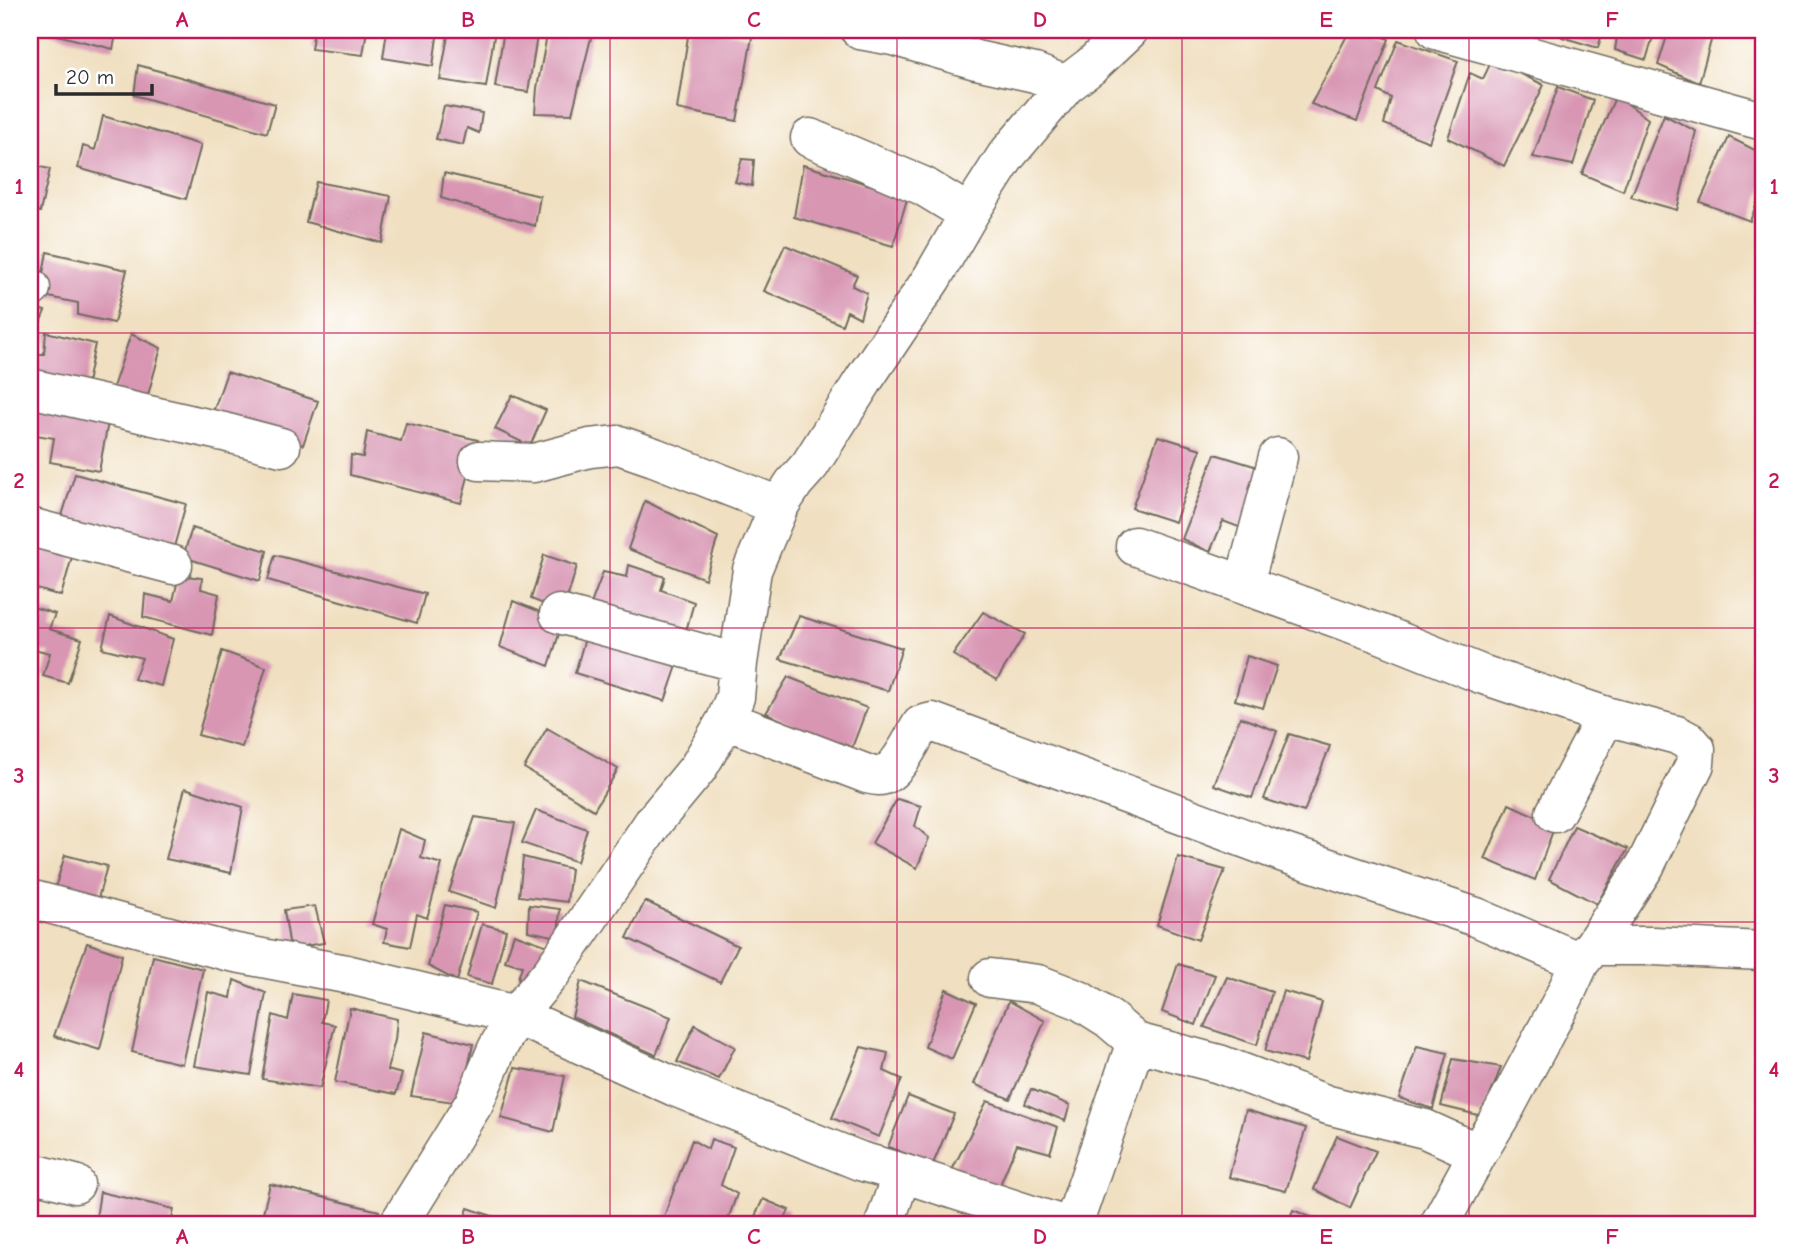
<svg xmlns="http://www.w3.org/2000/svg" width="1793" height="1255" font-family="'Comic Neue',sans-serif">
<rect width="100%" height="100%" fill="#fff"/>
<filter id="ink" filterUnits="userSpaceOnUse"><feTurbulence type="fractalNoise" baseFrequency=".0143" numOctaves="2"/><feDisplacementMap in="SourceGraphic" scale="14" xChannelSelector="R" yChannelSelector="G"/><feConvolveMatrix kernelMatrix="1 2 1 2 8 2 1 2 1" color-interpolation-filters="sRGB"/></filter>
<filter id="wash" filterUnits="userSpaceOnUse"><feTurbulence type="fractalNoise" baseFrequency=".00686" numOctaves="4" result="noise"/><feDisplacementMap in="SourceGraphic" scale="28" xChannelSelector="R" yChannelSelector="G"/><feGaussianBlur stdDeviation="1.57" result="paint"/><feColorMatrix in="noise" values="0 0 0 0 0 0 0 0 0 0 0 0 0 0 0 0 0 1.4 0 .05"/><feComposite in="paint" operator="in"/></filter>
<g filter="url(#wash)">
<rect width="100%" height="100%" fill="#f0dfc0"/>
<g id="blocks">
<path fill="#d896b3" d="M37 30H117L113 49Z
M314 30H367L363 55 311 49Z
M387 30H438L433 66 383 58Z
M449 30H495L486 87 440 80Z
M504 30H538L528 92 495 87Z
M548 30H593L572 114 535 113 537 88Z
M689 30H717L752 37 737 121 677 109Z
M1064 30H1104L1100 45Z
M1350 30H1365L1389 39 1357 121 1311 104Z
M1563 30H1603L1598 48 1562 37Z
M1618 30H1655L1646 60 1615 50Z
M1669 30H1714L1699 83 1658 65Z
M1398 40 1458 61 1429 142 1384 124 1391 98 1378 91Z
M1492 60 1544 85 1504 166 1448 138 1470 73 1483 79Z
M138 65 275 104 267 133 134 95Z
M1558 87 1593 100 1573 165 1533 157Z
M1616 95 1648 119 1623 191 1582 174Z
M444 106 482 113 479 133 467 128 463 145 436 139Z
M1664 115 1696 131 1677 210 1631 197Z
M103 116 201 145 186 199 78 168 83 146 95 150Z
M1729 137 1763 154V187L1750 221 1700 202Z
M742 159 754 160 752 186 735 182Z
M30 165 50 169 40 212 30 209Z
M803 165 908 196 893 246 794 217Z
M444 173 540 196 535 226 441 198Z
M316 182 391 196 382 243 306 222Z
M785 245 857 275 852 286 867 293 860 318 847 311 842 325 764 291Z
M47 252 127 270 114 323 78 315V303L39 295Z
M30 307 45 311 30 346Z
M46 332 95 344 86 388 30 373V354H44Z
M131 334 161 348 146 402 111 393Z
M227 372 318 401 303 445 212 415Z
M512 395 546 410 530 446 495 429Z
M30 400 109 417 99 471 50 462 54 438 30 434Z
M406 423 478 440 461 503 350 475 351 455 363 457 367 432 401 441Z
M1158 436 1201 449 1175 522 1132 508Z
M1215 454 1267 470 1244 529 1223 521 1210 552 1182 539Z
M75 474 186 504 172 554 60 522Z
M645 501 718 537 705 579 628 549Z
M192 528 267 551 260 581 183 557Z
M30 533 75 546 61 596 30 587Z
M275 555 425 594 417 623 268 580Z
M544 555 577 566 563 612 531 599Z
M629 565 665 577 661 590 694 602 683 642 588 612 603 572 627 577Z
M179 575 202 578 201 589 219 594 212 635 143 617 145 594 173 601Z
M513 601 563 621 549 666 500 647Z
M30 606 55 614 49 629 82 639 68 683 43 676 50 653 34 649 30 661Z
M983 612 1025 634 997 680 953 655Z
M110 616 173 639 161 686 134 679 142 658 102 648Z
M799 616 902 648 888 691 780 659Z
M587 631 680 657 665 701 575 673Z
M222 651 266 667 242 747 198 735Z
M1247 656 1277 666 1263 708 1235 700Z
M788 677 867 708 850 753 766 713Z
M1240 717 1277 731 1252 798 1214 785Z
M547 728 618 769 594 810 524 768Z
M1289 734 1330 746 1304 812 1264 799Z
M185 788 243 807 231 873 166 859Z
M897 799 921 806 915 826 929 838 917 868 872 843Z
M1509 804 1555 825 1535 880 1485 859Z
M536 810 587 829 577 862 522 843Z
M475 817 515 823 496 908 449 892Z
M1574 826 1628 849 1597 904 1549 879Z
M399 829 425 840 421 858 442 864 427 918 417 914 410 947 384 942 387 929 372 924Z
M65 855 107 866 97 902 55 888Z
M523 857 571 869 567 902 519 896Z
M1178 857 1225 870 1198 940 1157 925Z
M645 901 738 946 720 982 627 938Z
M445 905 477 912 457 981 428 966Z
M529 905 560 909 558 937 528 931Z
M315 906 324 943 290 948 284 910Z
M482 924 506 930 492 984 467 977Z
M514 934 554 948 540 985 518 978 522 966 505 961Z
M87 943 122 955 100 1050 54 1036Z
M153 956 203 969 182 1064 132 1052Z
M1178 964 1215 975 1196 1025 1162 1012Z
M1227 977 1272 992 1257 1045 1204 1027Z
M234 980 266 993 251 1075 194 1066 208 992 231 998Z
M581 981 671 1017 656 1055 572 1017Z
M946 989 976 1003 952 1059 925 1047Z
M1283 991 1322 1002 1306 1062 1265 1051Z
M293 994 326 1000 322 1022 335 1025 320 1088 262 1079 273 1015 288 1020Z
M1009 1001 1045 1021 1010 1099 974 1084Z
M350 1008 397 1019 395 1040 387 1070 402 1074 396 1094 335 1082Z
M695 1025 735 1047 719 1079 677 1062Z
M426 1032 473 1044 461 1103 411 1096Z
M1417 1046 1448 1053 1433 1109 1399 1098Z
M861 1047 888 1053 884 1071 902 1079 879 1137 832 1118Z
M1453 1059 1501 1067 1482 1116 1441 1106Z
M515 1068 565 1076 553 1132 501 1118Z
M1031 1089 1070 1105 1065 1121 1025 1104Z
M908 1096 954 1114 933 1164 888 1147Z
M987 1101 1058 1127 1050 1153 1017 1144 995 1197 947 1180Z
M1246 1110 1306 1128 1286 1191 1229 1177Z
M1337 1136 1376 1151 1350 1208 1314 1189Z
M711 1139 734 1147 721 1185 737 1194 726 1225H661L692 1140 708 1149Z
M270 1184 379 1211 374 1225H260Z
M100 1192 174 1209 171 1225H95Z
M763 1199 789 1210 782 1225H751Z
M468 1208 519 1225H450L452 1220 463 1224Z
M1293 1210 1330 1225H1287Z"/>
</g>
</g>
<g filter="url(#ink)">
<use href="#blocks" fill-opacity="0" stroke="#706a5f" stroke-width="2"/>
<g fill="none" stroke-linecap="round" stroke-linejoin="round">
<g stroke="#706a5f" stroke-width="41">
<path id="minor" d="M860 30 893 36 976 60 1035 73 1066 85
M1436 30 1763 121
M810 138 923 186 969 214
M30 287 31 288
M30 388 224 432 281 447
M479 461 534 463 590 448 619 445 654 457 779 506
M30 527 173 565
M1135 546 1381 634 1481 674 1606 716 1677 735 1690 742 1696 749 1695 764 1645 866 1593 946 1580 962 1564 997 1504 1110 1478 1153 1439 1225
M1244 584 1278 457
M559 614 738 663
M726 720 867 774C871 775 874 776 878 776 896 777 912 739 921 725L932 722 1284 853 1476 917 1580 962
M1555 813 1606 716
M30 899 226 951 346 974 516 1015 497 1049 474 1103 398 1225
M1593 946H1653L1763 951
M990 978 1038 984 1079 1000 1109 1019 1136 1042 1219 1064 1328 1105 1425 1129 1478 1153
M30 1172 75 1184
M884 1225 902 1173
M1063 1225 902 1173 860 1161 675 1087 516 1015 552 972 655 820 698 768 726 720 735 697 738 663 752 570 779 506 794 483 810 465 865 378 932 278 969 214 1006 156 1066 85 1091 66 1129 30
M1073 1225 1136 1042"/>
</g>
<use href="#minor" stroke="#fff" stroke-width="38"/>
</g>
</g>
<path fill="none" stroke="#c2185b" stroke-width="2" stroke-opacity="0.55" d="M324 30V1225M610 30V1225M897 30V1225M1182 30V1225M1469 30V1225M30 333H1763M30 628H1763M30 922H1763"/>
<rect width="1793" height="1255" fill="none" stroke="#fff" stroke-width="77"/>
<path d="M56 84v10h96v-10" fill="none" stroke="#2b2b2b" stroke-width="3.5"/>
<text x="66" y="84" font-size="21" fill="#2b2b2b" stroke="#ffffff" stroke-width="5" paint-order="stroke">20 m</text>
<rect x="38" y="38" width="1717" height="1178" fill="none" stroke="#c2185b" stroke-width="2.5"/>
<g font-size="23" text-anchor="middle" font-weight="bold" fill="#c2185b">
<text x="182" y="27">A</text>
<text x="468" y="27">B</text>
<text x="754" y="27">C</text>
<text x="1040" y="27">D</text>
<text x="1326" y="27">E</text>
<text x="1612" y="27">F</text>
<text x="19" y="194">1</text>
<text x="1774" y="194">1</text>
<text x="19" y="488">2</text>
<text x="1774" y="488">2</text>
<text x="19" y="783">3</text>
<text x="1774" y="783">3</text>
<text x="19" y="1077">4</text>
<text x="1774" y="1077">4</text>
<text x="182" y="1244">A</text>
<text x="468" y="1244">B</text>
<text x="754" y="1244">C</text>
<text x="1040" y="1244">D</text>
<text x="1326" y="1244">E</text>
<text x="1612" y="1244">F</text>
</g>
</svg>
